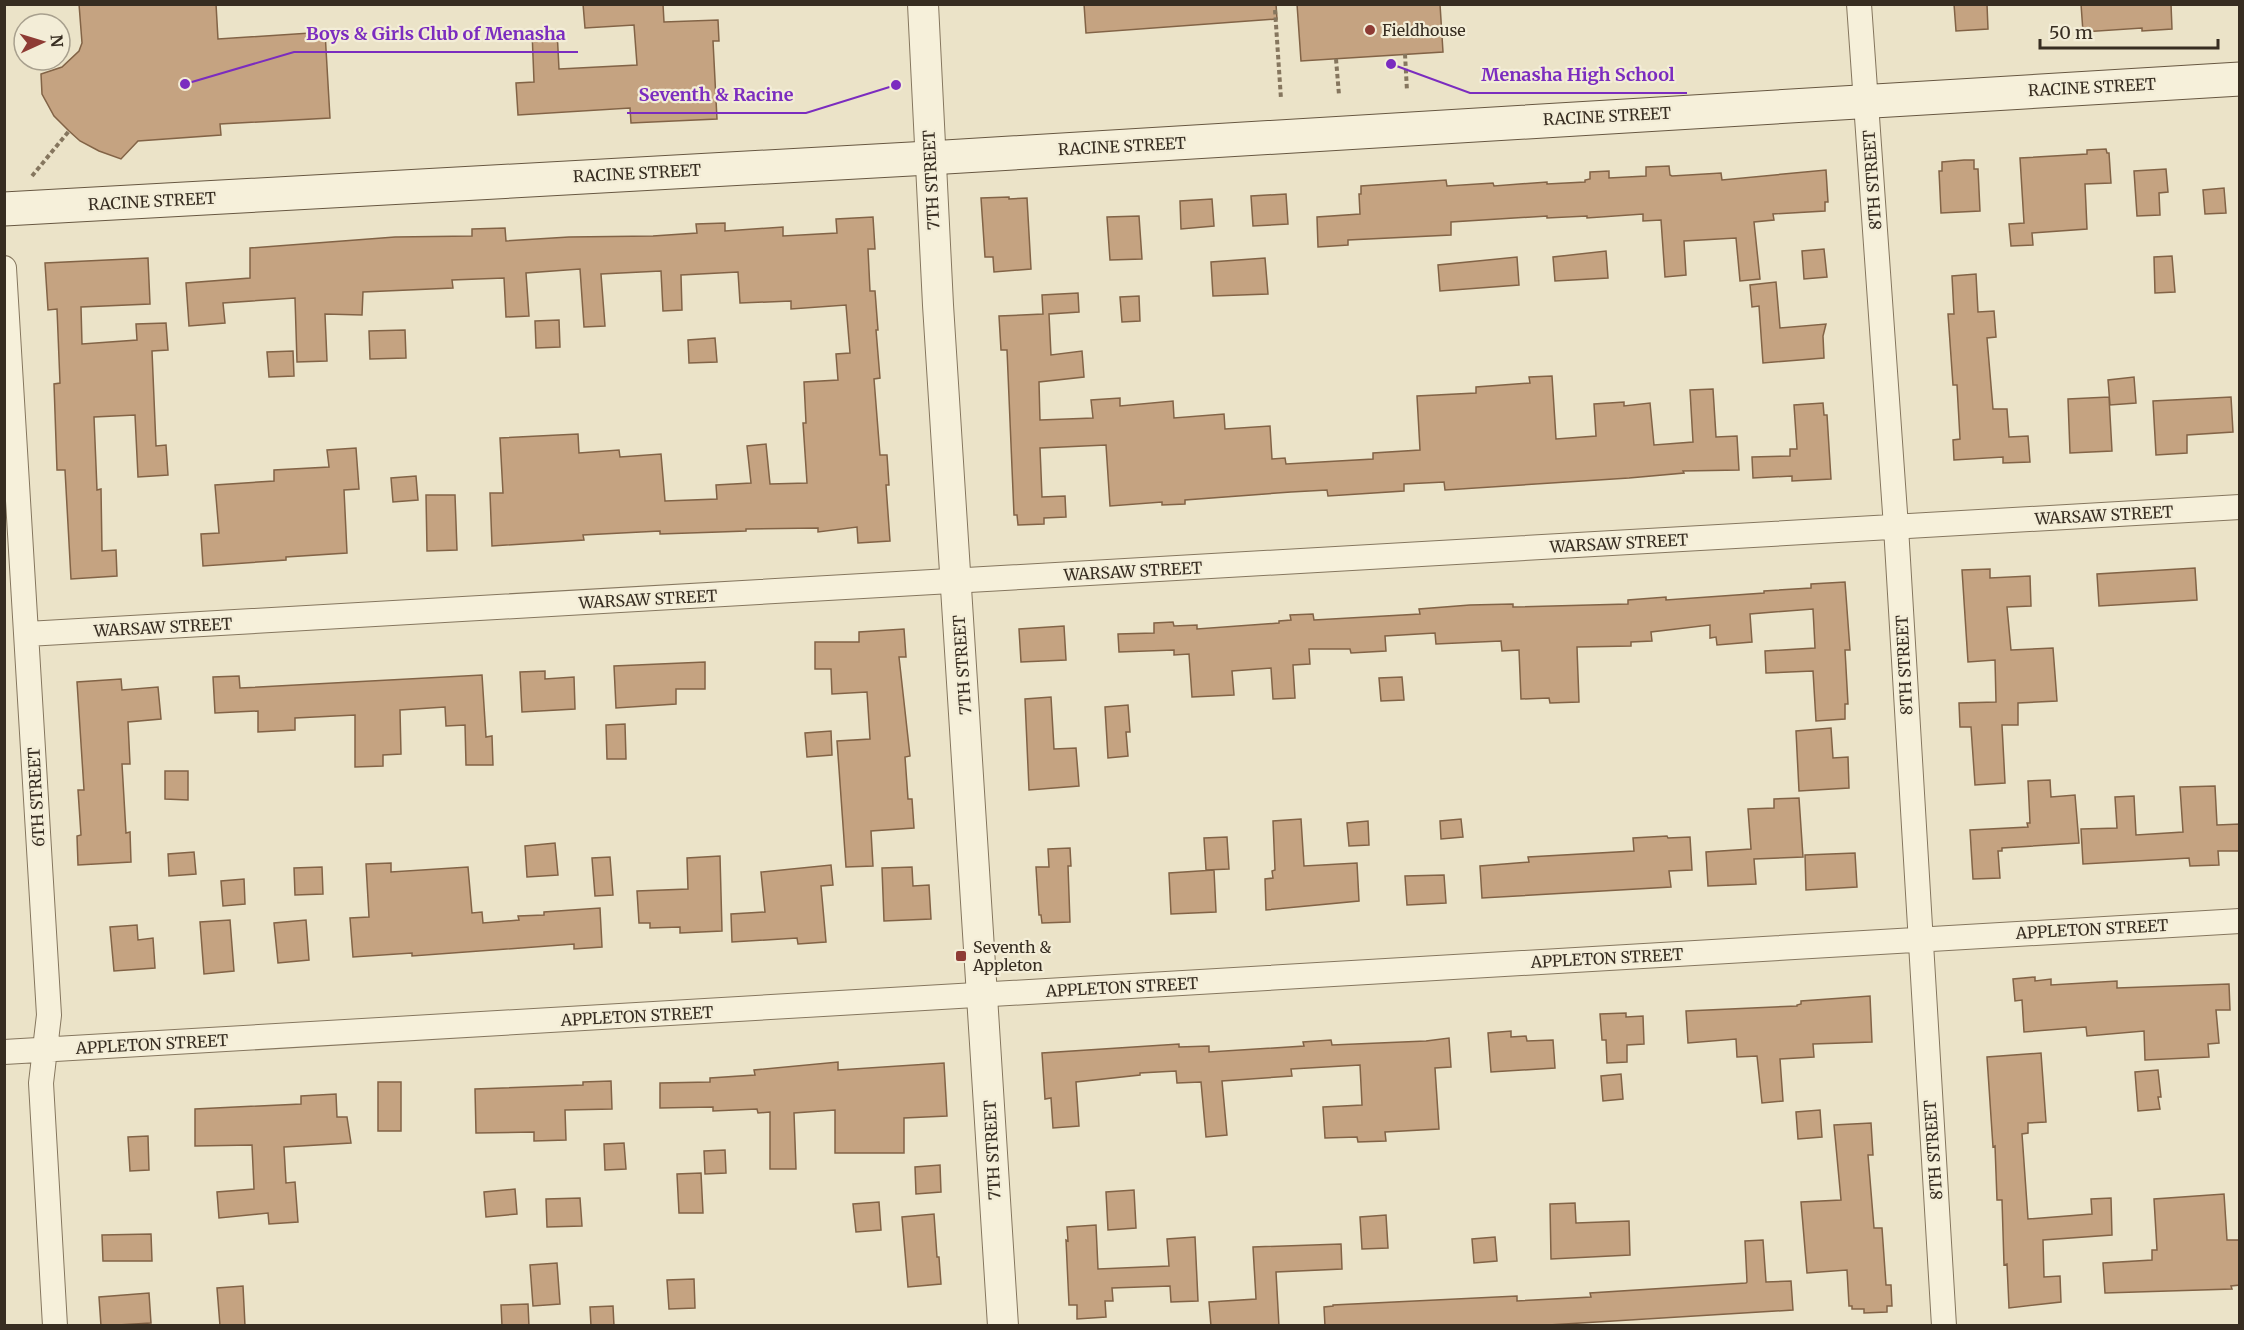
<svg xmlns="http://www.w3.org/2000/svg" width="2244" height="1330" font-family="Merriweather,serif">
<rect width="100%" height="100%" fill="#ebe3c8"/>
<path fill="#c5a381" stroke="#826346" stroke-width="1.5" d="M79 4H216L218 39 325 32 330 118 220 124 221 135 138 141 121 159 99 151 80 141 69 131 54 116 42 94 41 74 62 67 79 51 82 43Z
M583 4H663L664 22 718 20 719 41H713L717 119 631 123 630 108 518 115 516 83 534 82 532 31 557 30 559 69 637 65 634 25 585 28Z
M1084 4H1276L1277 19 1086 33Z
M1297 4H1440L1443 52 1301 61Z
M1954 4H1987L1988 29 1956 31Z
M2081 4H2171L2172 29 2142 31V28L2083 32Z
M2106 149 2107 153H2109L2111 183 2085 184 2087 229 2032 233 2033 245 2011 246 2009 224 2024 223 2020 158 2087 154V150Z
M1964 160H1974V169H1978L1980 211 1941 213 1939 171H1942V162Z
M1669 166 1670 175 1672 176 1721 173 1722 180 1826 170 1828 202H1825V211L1773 214 1774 220 1754 222 1760 279 1740 281 1736 238 1684 241 1686 275 1665 277 1661 220 1643 221V214L1587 218V216L1547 218V216L1451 222V235L1348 240V245L1318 247 1317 217 1360 214 1359 194H1361V186L1446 180 1447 186 1493 183 1494 186 1547 182V184L1585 182V180L1590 179V172L1609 171V178L1646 176V167Z
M2166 169 2168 192 2159 193 2160 215 2137 216 2134 171Z
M2224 188 2226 213 2205 214 2203 190Z
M1286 194 1288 224 1253 226 1251 196Z
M1009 197V199L1027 198 1031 269 994 272 993 257H985L981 198Z
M1212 199 1214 226 1181 229 1180 201Z
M1139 216 1142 259 1110 260 1107 217Z
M873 217 875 249H868L870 291H875L878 330H876L880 378 874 379 880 455H887L889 485H886L890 541 858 543 857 527 818 532V528L746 529V531L719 532 660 534V531L583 535 584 540 492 546 490 493H503L500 438 578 434 579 453 619 450 620 457 661 454 665 501 717 499 716 485 751 483 747 446 766 444 770 484 807 483 803 423H806L804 382 838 380 836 354 850 353 846 305 791 309V301L740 303 738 272 681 275 682 310 663 311 661 271 601 274 605 326 584 327 580 269 526 273 529 316 506 317 504 278 452 280 453 288 363 292 362 315 325 314 327 361 297 362 295 298 223 303 225 323 189 326 186 283 250 278V248L395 237 472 236V229L505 228 506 241 569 237 653 236 697 233 696 224 725 223V231L783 227V236L837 233 836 219Z
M1824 249 1827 277 1804 279 1802 251Z
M1606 251 1608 278 1555 281 1553 257Z
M2172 256 2175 292 2155 293 2154 257Z
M1517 257 1519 285 1440 291 1438 265Z
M148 258 150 304 81 307 82 344 137 340 136 324 166 323 168 350 152 351 156 446 166 445 168 475 138 477 135 415 94 417 97 490 101 489 102 551 116 550 117 576 71 579 65 470H57L54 384 60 383 57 309 48 310 45 263Z
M1265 258 1268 294 1213 296 1211 262Z
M1976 274 1978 312 1994 311 1996 337 1987 338 1993 409H2007L2009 437 2028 436 2030 462 2003 463V457L1954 460 1953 440 1960 439 1957 385H1953L1948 314H1954L1952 276Z
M1776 282 1780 328 1826 324 1823 336 1824 358 1763 363 1759 306 1752 307 1750 285Z
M1078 293 1079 312 1049 314 1051 355 1082 351 1084 377 1039 382 1040 420 1093 418 1091 400 1120 398V406L1173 401 1174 418 1224 414 1225 429 1270 426 1272 459 1285 458 1286 464 1373 459V453L1420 450 1417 396 1476 393V387L1530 383 1529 377 1552 376 1556 439 1596 436 1594 404 1624 402V406L1650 403 1654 445 1693 442 1690 390 1713 389 1716 437 1737 436 1739 470 1683 471 1684 473 1629 478 1445 490 1444 482 1404 484V491L1328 496 1327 490 1291 492 1185 500V504L1162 505V502L1110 506 1106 445 1040 448 1042 497 1065 496 1066 517 1044 518V524L1018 525 1017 515H1014L1007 350H1001L999 316 1043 314 1042 295Z
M1139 296 1140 321 1122 322 1120 297Z
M559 320 560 347 536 348 535 321Z
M405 330 406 358 370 359 369 331Z
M715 338 717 362 689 363 688 340Z
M293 351 294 376 269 377 267 352Z
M2134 377 2136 403 2110 405 2108 380Z
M2109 397 2112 451 2070 453 2068 399Z
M2231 397 2233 432 2187 435V453L2156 455 2153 401Z
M1823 403 1824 415H1827L1831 479 1792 481V476L1753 478 1752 457 1790 456V449H1797L1794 405Z
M356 448 359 489 344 490 347 553 286 557V560L203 566 201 534 219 533 215 485 274 481V470L329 467 327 450Z
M416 476 418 500 393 502 391 478Z
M426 495H455L457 550 427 551Z
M2195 568 2197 600 2099 606 2097 574Z
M1990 569V578L2030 576 2031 606 2007 607 2011 650 2053 648 2057 701 2018 703V725H2002L2005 783 1975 785 1971 727H1960L1959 703 1996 702 1995 660 1968 662 1962 570Z
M1845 582 1850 650H1845L1848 704H1845V719L1816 721 1813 671 1766 673 1765 651 1815 648 1813 609 1750 614 1752 642 1717 645 1716 637 1710 638V625L1651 632 1652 641 1631 642V646L1577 647 1579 702 1550 703 1549 698 1521 699 1519 650 1502 651 1501 641 1436 644 1435 633 1385 636 1386 651 1351 653 1350 649H1309L1310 664 1293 665 1295 698 1273 699 1271 668 1232 671 1234 695 1192 697 1189 654 1174 655V650L1119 652 1118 634 1154 633V623L1173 622 1174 626 1197 625V629L1279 623V621L1291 620 1290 615 1313 614 1314 620 1420 614 1419 609 1470 605 1513 604V607L1628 604V600L1666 597V600L1764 593V591L1811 588V584Z
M1064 626 1066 660 1021 662 1019 629Z
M904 629 906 657H899L910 756 905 757 908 799H912L914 828 871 831 873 866 846 867 837 741 870 739 867 692 832 694 831 669H815V642H859V632Z
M705 662V689H676V704L616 708 614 666Z
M545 671V679L574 677 575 709 522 712 520 672Z
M482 675 486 737 492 736 493 765H466L465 725 446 726 445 707 400 710 401 754 383 755V766L355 767V715L295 718V730L258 732V711L215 713 213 677 239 676 240 688Z
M1402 677 1404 700 1381 701 1379 678Z
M121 679 122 690 158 687 161 719 128 722 130 764H122L126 833 130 832 131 862 78 865 77 836 81 835 78 790H84L77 682Z
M1051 697 1054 749 1076 748 1079 786 1029 790 1025 699Z
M1128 705 1130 732H1126L1128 756 1108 758 1105 707Z
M625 724 626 759H607L606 725Z
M1831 728 1833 758 1848 757 1849 788 1799 791 1796 731Z
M831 731 832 755 807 757 805 733Z
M165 771H188V800L165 799Z
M2050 780 2051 797 2075 795 2079 843 2002 848V851H1998L2000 878 1973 879 1970 830 2028 827 2027 823H2030L2028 781Z
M2215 786 2217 825 2240 824V851H2218L2219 865 2190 866 2189 858 2083 864 2081 829 2117 828 2115 797 2134 796 2136 835 2183 832 2180 787Z
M1799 798 1803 857 1754 859 1756 884 1708 886 1706 852 1751 849 1748 809 1774 808V799Z
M1301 819 1304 866 1357 863 1359 901 1266 910 1265 879 1273 878 1272 871 1275 870 1273 821Z
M1461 819 1463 837 1441 839 1440 821Z
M1368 821 1369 845 1349 846 1347 823Z
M1667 836 1668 838 1690 837 1692 870 1669 871 1671 887 1482 898 1480 866 1529 862 1528 857 1634 851 1633 838Z
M1227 837 1229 869 1206 870 1204 838Z
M555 843 558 875 527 877 525 846Z
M1070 848 1071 866H1068L1070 922 1042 923 1041 915H1039L1036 867H1049L1048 849Z
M194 852 196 874 169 876 168 854Z
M1855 853 1857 887 1806 890 1805 855Z
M720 856 722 931 680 933V927L650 928V923H639L637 891 688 889 687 858Z
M610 857 613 895 595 896 592 858Z
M391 863V872L468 867 472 913 482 912 483 923 519 920 518 916 544 915V912L600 908 602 947 574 949V944L412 956V953L353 957 350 918 369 917 366 864Z
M831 865 833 885 821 886 826 942 798 944 797 938 732 942 731 914 765 912 761 872Z
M322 867 323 894 295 895 294 868Z
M912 867 913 886 929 885 931 919 884 921 882 868Z
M1214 870 1216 912 1171 914 1169 873Z
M1444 875 1446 903 1407 905 1405 876Z
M244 879 245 904 223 906 221 881Z
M230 920 234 971 204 974 200 922Z
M306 920 309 960 278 963 274 923Z
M137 925 138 940 153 938 155 968 114 971 110 927Z
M2035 977V981L2051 979V985L2117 981V988L2229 984 2230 1010H2216L2219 1043 2208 1044 2209 1057 2145 1060 2144 1031 2087 1036 2086 1027 2024 1032 2022 1000 2015 1001 2013 979Z
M1870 996 1872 1042 1813 1044 1814 1057 1780 1059 1783 1101 1762 1103 1757 1056 1737 1057 1736 1039 1688 1043 1686 1011 1797 1006V1005L1801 1004V1001Z
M1626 1013V1017L1643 1016 1644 1044 1627 1045V1062L1607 1063 1606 1040H1602L1600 1014Z
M1511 1031V1037L1526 1036 1527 1041 1553 1040 1555 1068 1491 1072 1488 1033Z
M1449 1038 1451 1067 1435 1068 1439 1129 1385 1132 1386 1141 1358 1142 1357 1137 1325 1138 1323 1107 1362 1105 1360 1065 1291 1069 1292 1076 1222 1081 1227 1135 1206 1137 1201 1082 1177 1083 1176 1071 1140 1073V1075L1076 1082 1079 1126 1053 1128 1051 1098 1045 1099 1042 1053 1179 1044V1047L1209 1046V1052L1304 1046 1303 1042 1331 1040 1332 1045 1426 1041Z
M2041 1053 2046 1122 2028 1123V1133L2022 1134 2028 1219 2092 1214 2091 1199 2111 1198 2112 1235 2043 1240 2044 1277 2060 1276 2061 1302 2009 1308 2007 1264 2004 1265 2002 1200H1997L1995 1146 1993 1147 1987 1057Z
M838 1062V1070L944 1063 947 1116 904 1118V1153H835V1110L794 1113 796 1169H770V1112L758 1113 757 1109 713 1111V1107L660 1108V1083L710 1082V1078L755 1075 754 1070Z
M2158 1070 2161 1097H2158L2160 1109 2138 1111 2135 1072Z
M1621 1074 1623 1099 1603 1101 1601 1076Z
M611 1081 612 1109 565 1110 566 1140 534 1141V1132L476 1133 475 1089 583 1085V1082Z
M378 1082H401V1131H378Z
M336 1094 337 1117H347L351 1143 284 1147 286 1183 295 1182 298 1222 269 1224 268 1213 219 1218 217 1192 254 1189 252 1145 195 1146V1109L301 1104V1096Z
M1820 1110 1822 1137 1798 1139 1796 1112Z
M1871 1123 1873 1155H1868L1874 1228H1882L1886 1285H1891L1892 1306H1887V1312L1864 1313V1309H1852V1306H1849L1847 1270 1807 1273 1801 1202 1841 1200 1834 1125Z
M148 1136 149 1170 130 1171 128 1137Z
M624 1143 626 1169 605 1170 604 1144Z
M725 1150 726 1173 705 1174 704 1151Z
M940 1165 941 1192 916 1194 915 1167Z
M701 1173 703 1213H679L677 1174Z
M515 1189 517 1214 486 1217 484 1192Z
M1134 1190 1136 1228 1108 1230 1106 1192Z
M2224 1194 2227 1240H2240V1285L2231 1286 2232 1289 2105 1293 2103 1263 2152 1260V1250H2157L2154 1199Z
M580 1198 582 1226 547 1227 546 1199Z
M879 1202 881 1230 856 1232 853 1204Z
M1575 1203 1576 1223 1629 1221 1630 1255 1551 1259 1550 1204Z
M934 1214 937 1257H939L941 1284 908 1287 902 1217Z
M1386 1215 1388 1248 1362 1249 1360 1217Z
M1096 1225 1098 1269 1169 1266 1167 1239 1195 1237 1198 1301 1171 1302 1170 1286 1112 1288 1113 1301H1105L1106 1317 1077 1319V1305H1069L1066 1240 1068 1241 1067 1227Z
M151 1234 152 1261H103L102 1235Z
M1495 1237 1497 1261 1474 1263 1472 1239Z
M1763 1240 1766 1282 1791 1281 1793 1310 1532 1326H1325L1324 1307 1333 1306V1305L1517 1296V1301L1591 1297 1590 1293 1746 1283 1747 1282 1745 1241Z
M1341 1244 1342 1269 1276 1272 1279 1326H1211L1209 1302 1256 1299 1253 1247Z
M557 1263 560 1304 533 1306 530 1265Z
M694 1279 695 1308 669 1309 667 1280Z
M243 1286 245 1326H220L217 1288Z
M149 1293 151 1323 101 1326 99 1297Z
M528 1304 529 1326H502L501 1305Z
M613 1306 614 1326H591L590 1307Z"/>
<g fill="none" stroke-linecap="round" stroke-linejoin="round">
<g stroke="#85765e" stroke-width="26">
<path id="minor" d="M1859 4 1896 527 1944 1326
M4 268 49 1015 41 1083 55 1326
M27 634 2240 507
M4 1052 2240 921"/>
</g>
<g stroke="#85765e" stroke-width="32">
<path id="tertiary" d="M923 4 938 305 1003 1326"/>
</g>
<g stroke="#675741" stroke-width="35">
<path id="secondary" d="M4 209 929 158 2240 79"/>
</g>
<path stroke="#85765e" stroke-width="4" stroke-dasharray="4.5 3" stroke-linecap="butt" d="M1275 10 1281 99
M1405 54 1407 91
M1336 59 1339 95
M32 176 69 131"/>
<use href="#minor" stroke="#f6f0da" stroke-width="24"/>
<use href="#tertiary" stroke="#f6f0da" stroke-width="30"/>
<use href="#secondary" stroke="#f6f0da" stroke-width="33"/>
</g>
<g fill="#8e3b34" stroke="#f3edd7" stroke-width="2">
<circle cx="1370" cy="30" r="6"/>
<rect x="955" y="950" width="12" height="12" rx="3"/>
</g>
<g text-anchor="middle" stroke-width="4.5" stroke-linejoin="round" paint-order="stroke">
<g font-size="16" fill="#372d21" stroke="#f3edd7" text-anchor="start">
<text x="1382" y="36">Fieldhouse</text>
<text x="973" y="953">Seventh &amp;<tspan x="973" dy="18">Appleton</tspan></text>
</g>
<g font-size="16" fill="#372d21" stroke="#f3edd7">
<text transform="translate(2092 87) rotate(-3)" y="6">RACINE STREET</text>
<text transform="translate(1607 116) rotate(-3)" y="6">RACINE STREET</text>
<text transform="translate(1122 146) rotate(-3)" y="6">RACINE STREET</text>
<text transform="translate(637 173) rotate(-3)" y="6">RACINE STREET</text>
<text transform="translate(931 180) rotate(-93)" y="6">7TH STREET</text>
<text transform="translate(1872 180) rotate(-94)" y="6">8TH STREET</text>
<text transform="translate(152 201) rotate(-3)" y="6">RACINE STREET</text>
<text transform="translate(2104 515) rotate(-3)" y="6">WARSAW STREET</text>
<text transform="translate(1619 543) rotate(-3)" y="6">WARSAW STREET</text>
<text transform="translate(1133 571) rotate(-3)" y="6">WARSAW STREET</text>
<text transform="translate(648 599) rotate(-3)" y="6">WARSAW STREET</text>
<text transform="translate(163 627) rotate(-3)" y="6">WARSAW STREET</text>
<text transform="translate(962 665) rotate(-94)" y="6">7TH STREET</text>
<text transform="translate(1904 665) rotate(-93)" y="6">8TH STREET</text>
<text transform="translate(36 797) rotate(-93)" y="6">6TH STREET</text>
<text transform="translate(2092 929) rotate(-3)" y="6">APPLETON STREET</text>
<text transform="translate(1607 958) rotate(-3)" y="6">APPLETON STREET</text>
<text transform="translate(1122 987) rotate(-3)" y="6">APPLETON STREET</text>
<text transform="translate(637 1016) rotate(-3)" y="6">APPLETON STREET</text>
<text transform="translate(152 1044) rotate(-3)" y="6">APPLETON STREET</text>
<text transform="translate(992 1150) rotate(-93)" y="6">7TH STREET</text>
<text transform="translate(1933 1150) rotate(-94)" y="6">8TH STREET</text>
</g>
</g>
<path fill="none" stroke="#7b2cbf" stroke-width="2" d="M185 84L294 52H578M1391 64L1470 93H1687M896 85L806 113H627"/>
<g fill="#7b2cbf" stroke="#f3edd7" stroke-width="2">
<circle cx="185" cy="84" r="6"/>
<circle cx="1391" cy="64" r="6"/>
<circle cx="896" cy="85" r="6"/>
</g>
<g font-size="18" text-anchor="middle" font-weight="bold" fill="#7b2cbf" stroke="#f3edd7" stroke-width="4.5" stroke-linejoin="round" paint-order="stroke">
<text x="436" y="40">Boys &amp; Girls Club of Menasha</text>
<text x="1578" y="81">Menasha High School</text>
<text x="716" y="101">Seventh &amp; Racine</text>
</g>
<rect width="2244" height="1330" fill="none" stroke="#372d21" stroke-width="12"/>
<g transform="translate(42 42) rotate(86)"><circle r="28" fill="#f3edd7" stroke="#a8a08e" stroke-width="1.5"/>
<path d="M0-4.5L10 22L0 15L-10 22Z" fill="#8e3b34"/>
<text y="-9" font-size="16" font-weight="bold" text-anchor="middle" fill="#372d21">N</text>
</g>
<path d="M2040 39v9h178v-9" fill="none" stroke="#372d21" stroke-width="3"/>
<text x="2049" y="39" font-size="18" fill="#372d21" stroke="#f3edd7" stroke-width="4.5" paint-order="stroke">50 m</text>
</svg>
